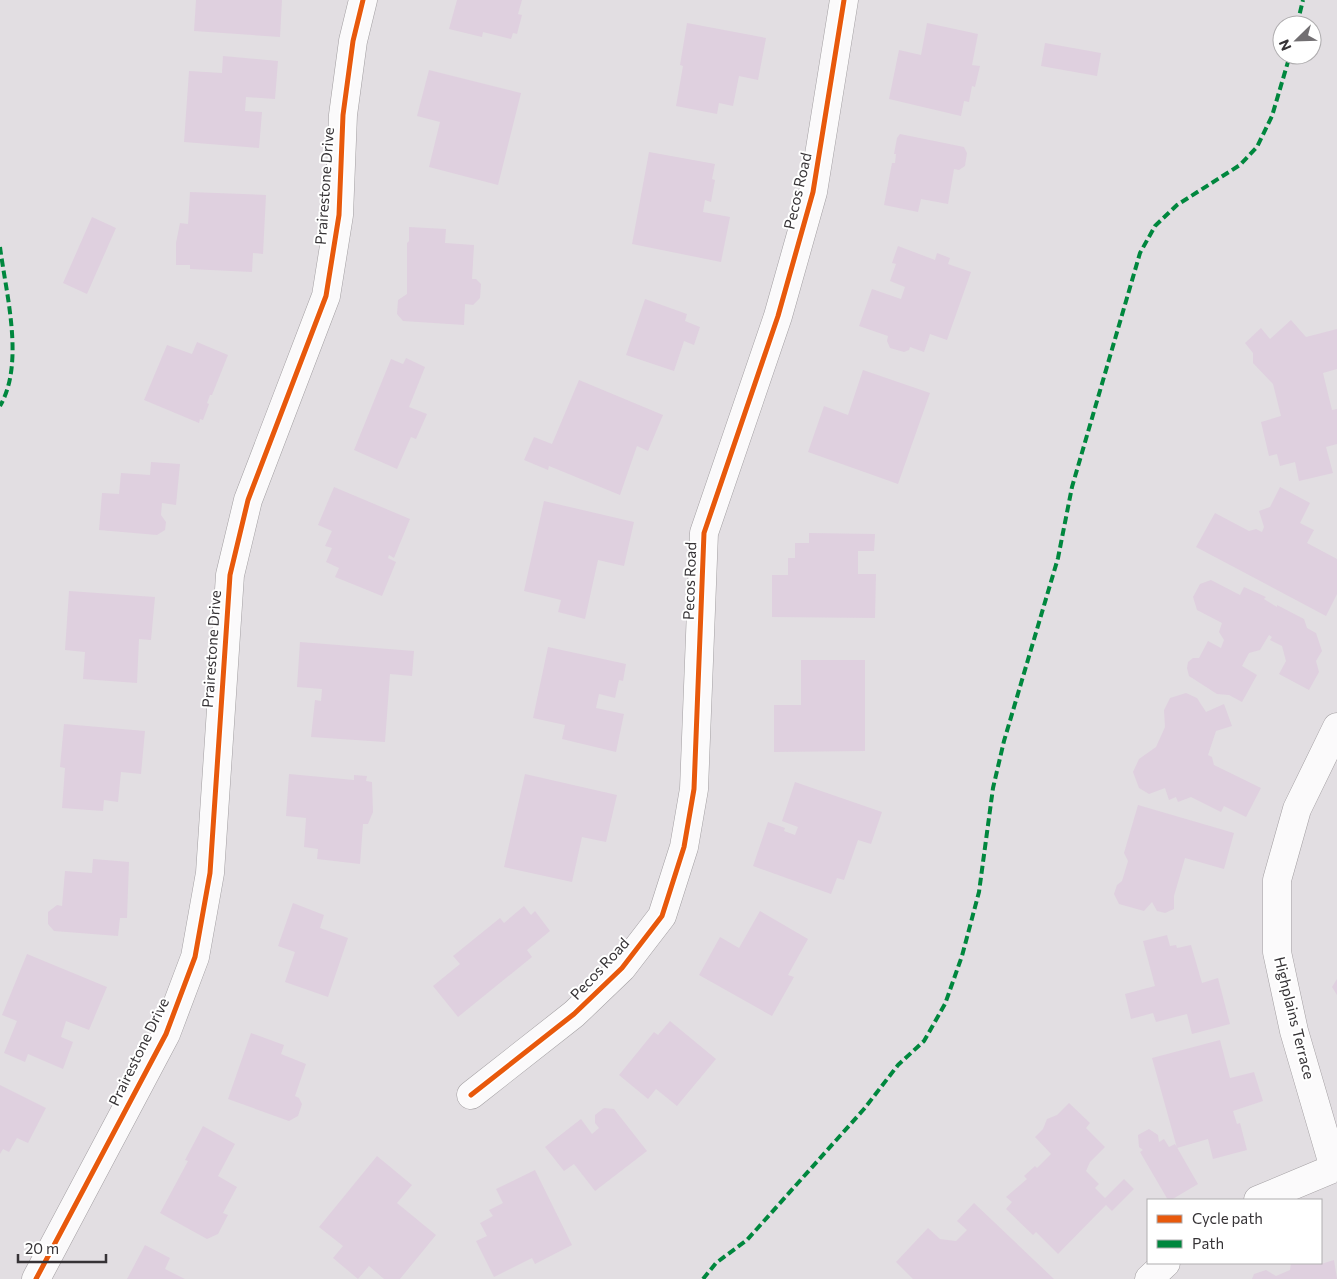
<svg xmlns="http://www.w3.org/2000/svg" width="1337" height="1279" font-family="Commissioner,sans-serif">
<rect width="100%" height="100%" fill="#e2dee2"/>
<path fill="#dfd0df" d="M196 0H282L280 37 194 31Z
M457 0H522L518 14 522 15 517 34 513 33 511 39 483 32 482 37 449 29Z
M687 23 766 38 758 80 739 76 733 106 719 103 717 114 676 106 683 66 680 65Z
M927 23 978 34 972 65 980 66 975 87 972 86 969 102 964 101 961 116 889 99 899 50 921 55Z
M1045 43 1101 53 1097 76 1041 66Z
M223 56 278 61 275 99 246 97 245 111 262 112 259 148 184 142 189 71 222 73Z
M429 70 521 93 498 185 429 167 440 122 417 116Z
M900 134 964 147 967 153 965 166 959 170 954 169 948 204 921 199 918 212 884 205 892 163H895L896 154H894L897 138Z
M649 152 715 164 712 179 715 180 711 202 705 200 703 212 730 217 721 262 632 244Z
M190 192 266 195 263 254 253 253 252 272 190 269V265H176V243L180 223 188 224Z
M92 217 116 228 87 294 63 283Z
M409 227 446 229 445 243 474 245 472 279H476L481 284 480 298 473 305 465 304 464 325 403 321 397 314 398 300 407 294V243L409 241Z
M898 246 935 260 937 253 950 258 948 264 971 272 947 340 930 334 924 352 910 347 909 350 904 352 890 348 887 341 888 336 859 326 872 289 901 299 905 287 890 281 896 264 892 263Z
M645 299 687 314 685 321 700 327 694 345 684 341 674 371 626 355Z
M1291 320 1306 337 1337 329V369L1323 373 1332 410 1337 409V444L1326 447 1333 473 1299 481 1295 462 1280 466 1277 454 1269 456 1261 422 1281 416 1273 384 1253 363V353L1245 343 1261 328 1270 339Z
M197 342 228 355 212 395H210L207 403 209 404 203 420 200 419 199 423 144 400 167 345 192 354Z
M406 358 425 367 409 407 427 414 416 439 411 437 397 469 354 450 391 359 403 364Z
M863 370 930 393 898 484 808 452 824 406 848 415Z
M579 380 663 415 648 451 637 446 620 495 549 466 548 470 524 460 534 437 552 444Z
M151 462 180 464 176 505 162 503 161 515 166 522 165 530 157 535 99 530 102 493 119 494 121 473 150 475Z
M334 487 410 519 394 558 389 555 388 558 396 562 382 596 335 577 339 568 326 562 332 548 325 546 332 531 318 525Z
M1280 487 1310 503 1300 523 1314 530 1307 543 1337 559V594L1326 616 1196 547 1215 513 1249 531 1256 529 1262 532 1264 527 1259 511 1270 507Z
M544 501 634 522 624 566 598 560 585 619 558 612 561 600 524 591Z
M809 533 875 534 874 551H858V574H876L875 618 772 617V575H788V558H795V543H809Z
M1211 580 1240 595 1244 587 1266 597 1264 599 1277 607V605L1304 619 1307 628 1316 633 1322 651 1316 661 1319 672 1309 690 1279 674 1286 661 1282 646 1270 640 1272 637 1269 635 1260 650 1249 653 1242 666 1257 675 1242 702 1229 695 1217 694 1189 676 1187 668 1188 662 1193 658H1199L1208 641 1221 648 1224 640 1219 632 1222 623 1197 610 1193 597 1200 584Z
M69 591 155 597 151 640 139 639 137 683 83 679 85 652 65 650Z
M300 642 414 651 412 676 390 674 385 742 311 737 315 700 321 701 322 689 297 687Z
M548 647 626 664 623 681 619 680 615 698 599 694 596 708 624 714 616 752 562 739 565 725 533 718Z
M801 660H865V751L774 752V705H801Z
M1186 693 1197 698 1206 712 1224 704 1232 726 1216 731 1208 755 1212 757 1214 765 1261 788 1246 817 1224 806 1221 812 1191 797 1178 802 1176 797 1169 800 1165 788 1149 794 1139 788 1133 772 1139 759 1156 747 1165 727 1164 710 1170 698Z
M64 724 145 731 141 774 121 772 118 802 104 800 103 811 62 808 65 768 60 767Z
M289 774 354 780V775L367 776 366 781 372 782 373 812 368 824H363L360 864 317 859 318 849 304 847 306 818 286 816Z
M525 774 617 795 606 842 582 837 572 882 504 867Z
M795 782 882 812 871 844 858 840 844 880 837 878 831 894 753 866 768 822 785 828 784 831 795 835 798 827 782 821Z
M1138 805 1234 833 1224 869 1185 858 1174 896V909L1165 913 1157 911 1152 902 1144 911 1119 904 1114 894 1117 885 1122 881 1128 861 1124 853Z
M93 859 129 862 127 918H120L118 936 54 931 48 924V912L57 905 62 906 65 871 92 873Z
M293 903 324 915 320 928 348 938 328 997 285 982 295 952 278 946Z
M524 906 531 915 535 911 550 931 527 950 532 957 458 1017 433 986 460 964 453 956 500 918 504 923Z
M760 911 808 939 788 975 794 977 772 1016 699 975 720 937 739 948Z
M1167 935 1170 946 1176 945 1177 948 1191 945 1202 983 1218 978 1230 1024 1192 1034 1187 1014 1156 1022 1153 1013 1131 1019 1125 994 1155 986 1143 941Z
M27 954 107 987 89 1030 66 1021 61 1037 73 1042 63 1069 28 1054 25 1062 4 1053 17 1021 2 1015Z
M1337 979V995L1332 987Z
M670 1021 716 1059 677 1106 656 1089 648 1099 619 1075 654 1032 658 1035Z
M251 1033 284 1045 281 1054 306 1064 295 1096 299 1098 302 1104 298 1116 289 1121 228 1099Z
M1220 1040 1230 1078 1254 1072 1263 1101 1233 1111 1237 1124 1240 1123 1247 1150 1213 1159 1208 1139 1177 1148 1152 1058Z
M0 1085 46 1108 28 1143 17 1138 9 1152 3 1149 0 1154Z
M1069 1103 1090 1123 1086 1128 1105 1147 1090 1162 1086 1171 1099 1184 1095 1188 1105 1198 1124 1179 1134 1189 1112 1211 1106 1205 1058 1254 1036 1232 1033 1235 1006 1209 1012 1202 1006 1197 1027 1179 1024 1176 1035 1166 1037 1168 1051 1154 1035 1137 1043 1129 1047 1119 1057 1115Z
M604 1108 614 1109 647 1151 595 1191 574 1164 564 1171 545 1147 581 1119 592 1134 599 1128 595 1123V1115Z
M203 1126 235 1144 218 1176 237 1187 223 1213 228 1215 218 1234 207 1239 160 1213 188 1161 185 1160Z
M1149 1129 1158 1135 1159 1142 1164 1139 1169 1147 1175 1144 1198 1184 1171 1200H1168L1140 1152 1143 1150 1139 1147 1138 1135Z
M377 1156 412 1185 397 1203 436 1235 400 1279H384L369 1266 358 1279 333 1258 343 1246 319 1227Z
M535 1170 572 1245 535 1264 532 1258 494 1277 476 1241 487 1236 480 1223 493 1216 489 1210 503 1203 496 1189Z
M974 1203 1054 1279H913L896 1262 928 1228 940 1239 956 1241 967 1230 957 1221Z
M145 1245 170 1258 165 1269 185 1279H127Z
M1334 1260 1337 1279H1252L1254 1274 1266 1270 1276 1276 1290 1270 1291 1263 1321 1264Z"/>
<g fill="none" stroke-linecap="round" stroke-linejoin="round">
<g stroke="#a29ea1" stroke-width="29">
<path id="minor" d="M471 1095 574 1014 622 968 662 916 684 847 694 789 704 533 778 316 813 192 844 0
M1334 1168 1294 1031 1277 952V880L1297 809 1337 727
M1258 1200 1337 1167
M36 1279 166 1034 195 957 210 873 230 575 248 500 326 296 339 215 343 115 353 41 363 0
M1149 1279 1166 1263"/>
</g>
<use href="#minor" stroke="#fbfafb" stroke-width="28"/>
<path stroke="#00873e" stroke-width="4" stroke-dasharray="8 4" stroke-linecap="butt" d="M1297 25 1303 0
M0 247C6 294 25 363 0 406
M703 1279 716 1263 747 1240 864 1109 898 1065 924 1041 945 1004 962 956 979 892 993 788 1004 741 1058 558 1072 487 1140 253 1155 226 1177 205 1240 165 1257 147 1272 116 1290 55"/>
<g stroke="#fff" stroke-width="8">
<path id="cycleway" d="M471 1095 574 1014 622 968 662 916 684 847 694 789 704 533 778 316 813 192 844 0
M36 1279 166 1034 195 957 210 873 230 575 248 500 326 296 339 215 343 115 353 41 363 0"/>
</g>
<use href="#cycleway" stroke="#e8590c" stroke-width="5"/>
</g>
<g text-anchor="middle" stroke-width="4" stroke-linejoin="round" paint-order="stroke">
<g font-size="15" fill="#363336" stroke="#fff">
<text transform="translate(325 186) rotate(-86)" y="5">Prairestone Drive</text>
<text transform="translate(798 191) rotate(-77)" y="5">Pecos Road</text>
<text transform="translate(690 581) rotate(-88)" y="5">Pecos Road</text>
<text transform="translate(212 649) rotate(-86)" y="5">Prairestone Drive</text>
<text transform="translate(600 969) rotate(-47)" y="5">Pecos Road</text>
<text transform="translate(1294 1018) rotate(76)" y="5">Highplains Terrace</text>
<text transform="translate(139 1052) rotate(-64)" y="5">Prairestone Drive</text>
</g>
</g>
<rect x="1147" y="1199" width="175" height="65" fill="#ffffff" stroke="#afadaf"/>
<rect x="1157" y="1215" width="25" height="8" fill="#e8590c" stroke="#afadaf"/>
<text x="1192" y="1224" font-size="15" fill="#363336">Cycle path</text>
<rect x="1157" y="1240" width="25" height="8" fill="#00873e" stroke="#afadaf"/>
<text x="1192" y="1249" font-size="15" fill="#363336">Path</text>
<g transform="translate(1297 40) rotate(247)"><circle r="24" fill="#ffffff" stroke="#afadaf"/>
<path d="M0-4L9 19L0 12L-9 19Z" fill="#726f72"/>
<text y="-8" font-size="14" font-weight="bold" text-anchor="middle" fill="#363336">N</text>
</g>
<path d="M18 1254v8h88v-8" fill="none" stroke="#363336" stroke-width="2.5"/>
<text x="25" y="1254" font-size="15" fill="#363336" stroke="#ffffff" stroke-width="4" paint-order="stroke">20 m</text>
</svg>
